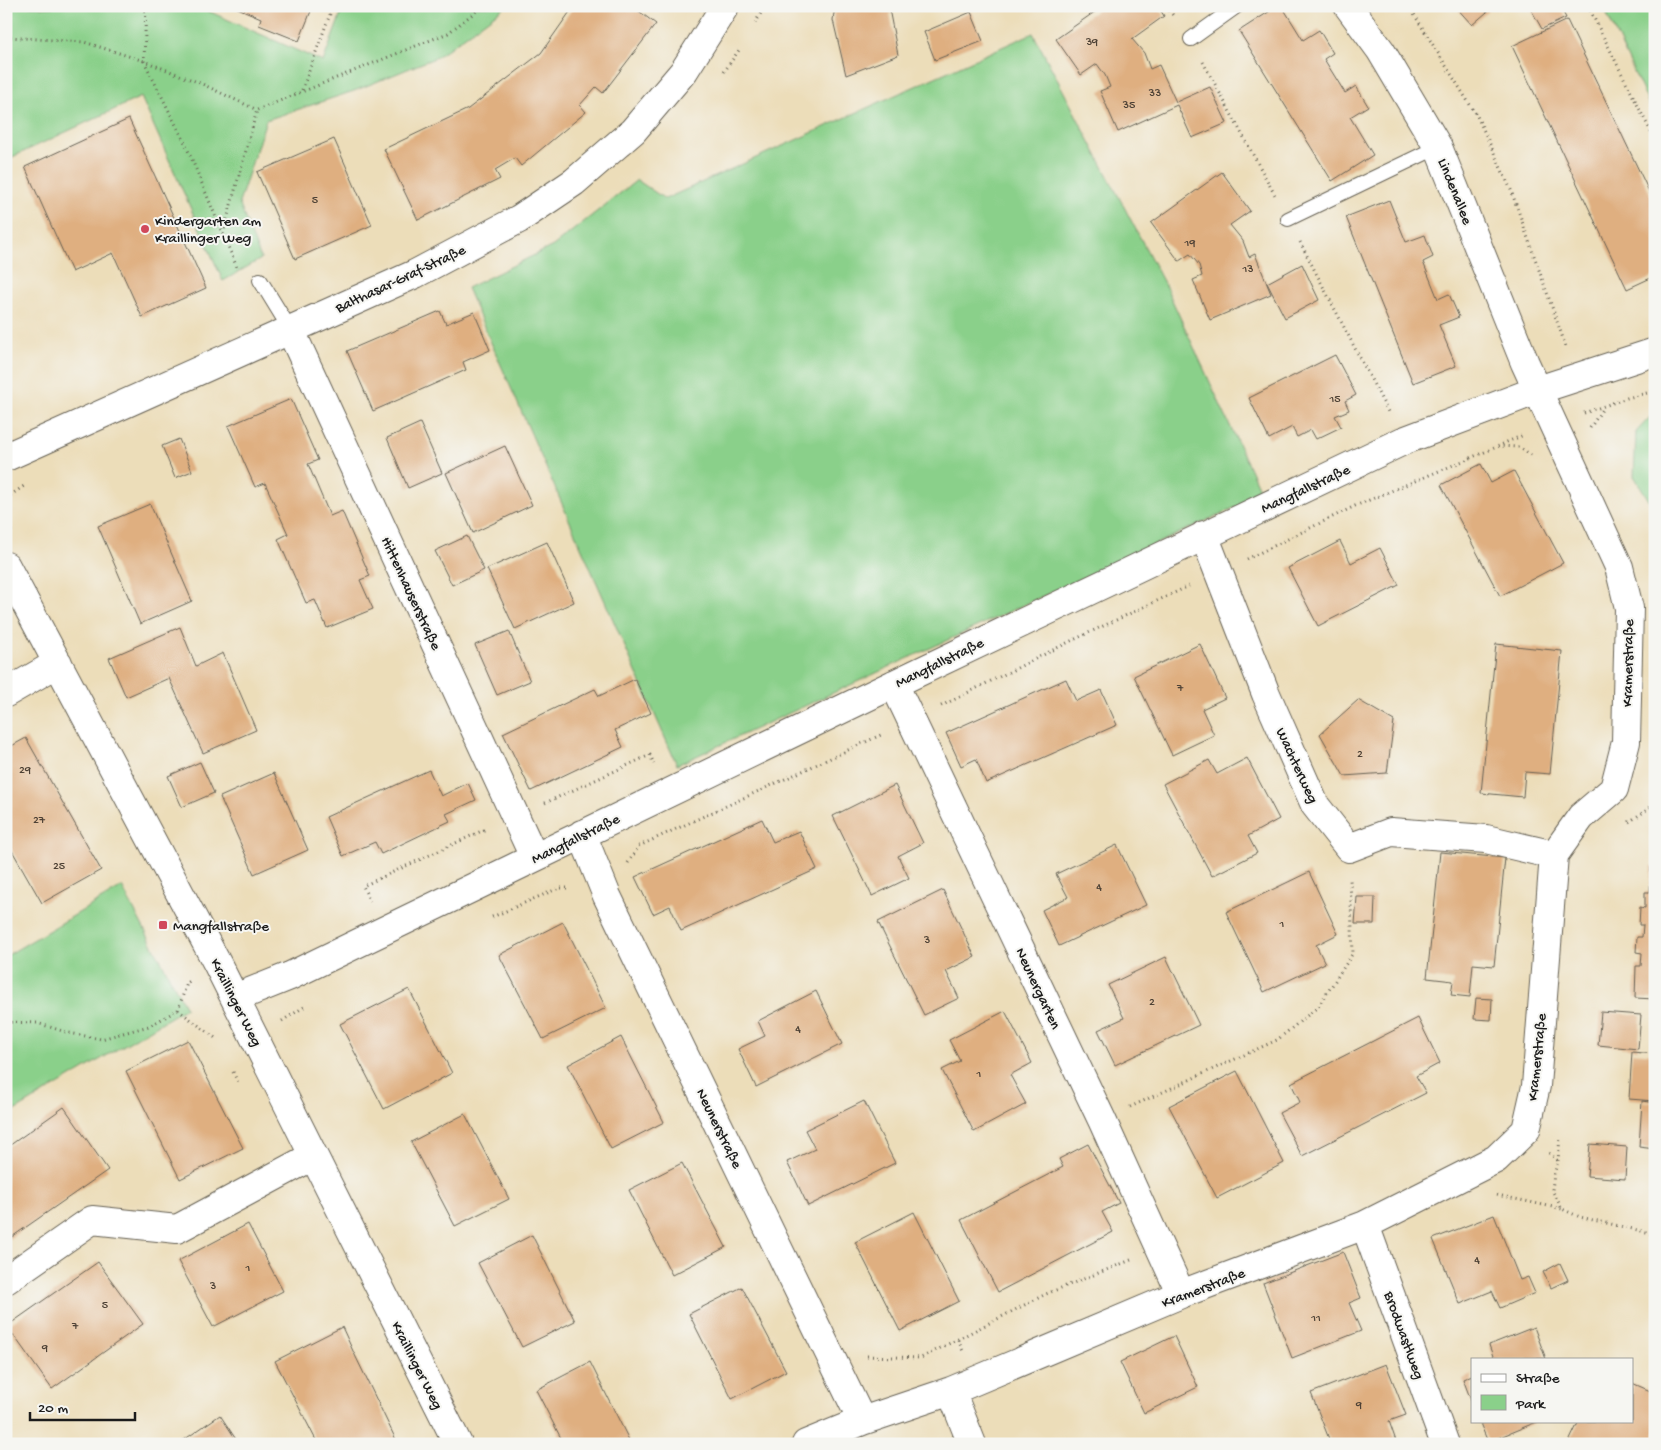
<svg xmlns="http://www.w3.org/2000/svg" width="1661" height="1450" font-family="'Gochi Hand',sans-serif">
<rect width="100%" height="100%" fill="#f6f6f2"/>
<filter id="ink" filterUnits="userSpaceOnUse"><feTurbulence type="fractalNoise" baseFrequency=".02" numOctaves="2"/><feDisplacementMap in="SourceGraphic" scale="10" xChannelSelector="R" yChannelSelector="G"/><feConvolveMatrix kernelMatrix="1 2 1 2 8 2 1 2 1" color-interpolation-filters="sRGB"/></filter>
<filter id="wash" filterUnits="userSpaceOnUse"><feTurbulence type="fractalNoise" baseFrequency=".0096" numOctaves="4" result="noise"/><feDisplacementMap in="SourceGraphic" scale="20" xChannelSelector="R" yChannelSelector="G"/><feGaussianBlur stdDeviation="1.12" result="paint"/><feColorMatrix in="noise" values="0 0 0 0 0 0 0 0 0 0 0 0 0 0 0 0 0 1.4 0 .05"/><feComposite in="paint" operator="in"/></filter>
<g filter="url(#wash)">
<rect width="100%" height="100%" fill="#ecddb9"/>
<path fill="#8ad08a" stroke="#537653" d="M6 6H39L40 8 59 6H197L323 62 344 6H506L437 57 354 91 266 120 239 203 261 259 223 281 141 97 6 160Z
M1603 6H1655V117Z
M1033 33 1166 287 1262 495 677 765 467 288 553 246 637 180 665 199Z
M1655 412V510L1634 476 1636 432Z
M122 887 186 1008 6 1116V956Z"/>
<g id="blocks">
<path fill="#dfaf80" d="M233 6H313L299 41 259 25 261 18Z
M574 6H632L656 24 603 93 596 87 580 105 586 112 521 166 515 158 495 170 500 179 418 220 384 149 468 109 541 53Z
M835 6H892L890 14 898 55 846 75 833 20Z
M1103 6H1158L1164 16 1132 39 1144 53 1150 69 1159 65 1176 102 1210 87 1227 123 1192 138 1177 105 1118 132 1100 91 1110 87 1105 75 1097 64 1081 75 1056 39Z
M1278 6H1282L1303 40 1319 30 1333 53 1324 59 1345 93 1356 86 1368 106 1350 117 1373 155 1332 181 1239 31Z
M1455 6H1494L1472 25Z
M1529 6H1560L1566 18 1542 29Z
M971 12 983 41 935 60 924 32Z
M1567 20 1655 204V276L1627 289 1512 46Z
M129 119 206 288 142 317 113 253 72 272 25 167Z
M334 139 372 225 295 259 257 172Z
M1222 172 1250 211 1230 225 1243 241 1249 257 1255 254 1271 294 1210 320 1193 280 1202 276 1199 265 1190 254 1179 261 1151 223Z
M1389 200 1406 242 1425 235 1433 257 1423 262 1438 299 1449 294 1459 317 1439 325 1456 366 1413 383 1346 217Z
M1302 264 1319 300 1285 318 1267 283Z
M440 311 446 324 474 312 490 350 463 362 466 370 373 411 347 351Z
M1335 355 1356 395 1345 401 1349 410 1335 416 1341 427 1316 439 1311 430 1297 437 1292 427 1269 439 1249 398Z
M291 399 318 460 308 464 330 516 342 511 370 576 360 580 373 609 327 628 315 600 306 603 278 539 288 534 265 483 255 487 228 426Z
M420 423 442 473 408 488 387 438Z
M179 439 192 471 175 478 162 446Z
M505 446 532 505 473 533 446 473Z
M1481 464 1491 483 1514 471 1563 563 1500 596 1441 485Z
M150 504 192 601 140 624 98 526Z
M467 536 484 570 452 585 435 551Z
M1340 541 1351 563 1380 548 1399 585 1318 626 1288 568Z
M547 542 574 602 515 629 487 569Z
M180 627 196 666 223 653 256 730 203 753 169 678 126 697 109 658Z
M509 631 530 681 497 695 475 645Z
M1200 644 1225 698 1202 709 1214 735 1172 755 1134 676Z
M1496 644 1562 651 1550 774 1525 772 1523 797 1481 793Z
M635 679 651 713 615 730 623 747 531 791 503 733 595 689 599 696Z
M1066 679 1076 701 1101 690 1117 725 986 783 976 759 961 766 946 733Z
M1358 700 1394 721 1387 773 1344 776 1320 734Z
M26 738 101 870 42 903 6 840V749Z
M1247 758 1279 819 1248 836 1257 853 1212 876 1163 784 1209 760 1217 774Z
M200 762 214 793 182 807 168 776Z
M429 770 441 796 468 783 476 800 446 814 450 821 381 854 375 842 343 856 326 817Z
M274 773 308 850 254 874 220 797Z
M895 785 923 843 898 856 909 878 872 896 833 816Z
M762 819 773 842 799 831 817 869 681 931 670 906 653 914 635 877Z
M1117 845 1146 905 1059 946 1042 910 1068 897 1056 874Z
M1440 852 1505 858 1494 966 1473 964 1470 997 1451 995 1453 981 1427 978Z
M1655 864V999L1635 998 1636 966H1641L1642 953 1636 952 1637 937H1642L1643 925H1639L1640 907 1645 908V892H1650L1651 867Z
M1309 872 1338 934 1316 945 1325 963 1264 992 1226 912Z
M943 890 975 957 946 971 959 998 924 1015 878 922Z
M1357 897H1375L1374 924H1355Z
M563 922 606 1008 543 1039 499 955Z
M1166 957 1199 1025 1115 1065 1098 1030 1124 1018 1108 985Z
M409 989 452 1073 384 1109 340 1024Z
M816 991 842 1044 756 1087 738 1049 765 1036 758 1021Z
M1476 998 1492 999 1491 1020 1474 1019Z
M1005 1011 1032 1063 1010 1075 1026 1104 974 1132 942 1070 960 1061 949 1040Z
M1601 1012 1641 1015 1638 1049 1598 1045Z
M1418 1018 1440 1063 1416 1076 1426 1093 1302 1156 1279 1113 1300 1102 1291 1083Z
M621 1037 664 1122 611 1149 568 1065Z
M188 1040 243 1148 180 1179 126 1071Z
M1632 1052 1655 1054V1101L1629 1099Z
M1237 1071 1284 1163 1217 1198 1169 1106Z
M864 1101 895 1163 808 1206 787 1162 815 1149 805 1130Z
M1642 1101 1655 1103V1149L1639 1147Z
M64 1107 108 1170 6 1241V1148Z
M465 1114 509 1199 455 1226 411 1142Z
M1088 1144 1119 1203 1102 1212 1113 1232 998 1292 961 1220 1063 1167 1059 1159Z
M1590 1144 1627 1147 1625 1179 1587 1176Z
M682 1163 726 1247 672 1275 629 1190Z
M914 1212 959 1301 900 1331 855 1242Z
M1494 1215 1520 1280 1528 1277 1535 1293 1500 1308 1492 1291 1460 1304 1433 1239Z
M248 1224 283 1291 213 1327 178 1261Z
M532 1235 575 1321 522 1347 478 1263Z
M1343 1252 1361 1298 1349 1303 1361 1331 1292 1358 1263 1283Z
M98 1262 143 1324 52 1389 7 1326Z
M1560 1263 1568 1280 1551 1288 1543 1272Z
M742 1287 786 1371 732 1399 689 1314Z
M342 1327 353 1351 398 1444H318L275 1361Z
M1534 1327 1546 1359H1494L1489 1345Z
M1174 1336 1198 1387 1144 1413 1120 1362Z
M590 1362 631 1444H564L536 1390Z
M1386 1364 1406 1415 1389 1421 1397 1444H1331L1311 1393Z
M1472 1375V1403L1463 1379Z
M1632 1383 1655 1393V1439L1653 1444H1568L1579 1421H1632Z
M220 1415 239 1444H178Z
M1479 1421H1539L1488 1442Z"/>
</g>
</g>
<g filter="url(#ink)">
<use href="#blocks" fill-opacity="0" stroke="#656053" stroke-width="1"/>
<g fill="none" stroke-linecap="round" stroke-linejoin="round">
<g stroke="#656053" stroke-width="16">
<path id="service" d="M1191 39 1237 6
M1288 219 1438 147
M260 280 290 329"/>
</g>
<g stroke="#656053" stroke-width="30">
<path id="minor" d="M290 329 534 857
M6 457 415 274 519 219 574 182 633 131 684 71 725 6
M1204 535 1266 694 1315 805 1349 848 1391 832 1486 839 1554 855
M6 566 218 965 458 1444
M894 684 1102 1120 1181 1294
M6 693 58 663
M582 834 607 896 862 1421
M235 998 290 976 894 684 1403 441 1538 390 1655 352
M1365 1225 1445 1444
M6 1280 92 1220 177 1229 313 1156
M951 1391 972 1444
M806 1444 862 1421 951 1391 1181 1294 1365 1225 1496 1159 1526 1130 1536 1086 1554 855 1581 817 1614 789 1626 742 1629 608 1619 567 1525 363 1438 147 1381 51 1348 6"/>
</g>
<path stroke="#656053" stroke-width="3" stroke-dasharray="1 4" stroke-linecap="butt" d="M146 6 144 61 185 143 238 270
M1166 6 1175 18
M1409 6 1477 116 1511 190 1566 347
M1588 6 1655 140
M755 23 765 6
M6 38 7 37 84 42 144 61 200 83 257 110 448 33 483 6
M1203 62 1276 197
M724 72 739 50
M302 90 333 6
M223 234 257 110
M1300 242 1388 412
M1584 413 1627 398 1655 391
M1590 428 1603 408
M1502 444 1524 435
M6 490 9 497 6 502
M6 498 24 486
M6 522 13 535
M1247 559 1355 506 1499 446 1519 447 1531 455
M941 706 1071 641 1189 586
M545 803 650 755 654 764
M1629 822 1655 804
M628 863 639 846 883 734
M370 902 363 886 486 829
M492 917 559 888H569
M178 1010 187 983 190 981
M282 1021 304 1007
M6 1022 37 1023 69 1033 101 1039 149 1026 178 1010 218 1040
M233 1072 239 1085
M1130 1107 1277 1040 1318 1007 1353 953 1350 878
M1549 1153 1558 1161 1554 1174 1552 1190 1562 1209 1580 1217 1655 1234
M1558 1161 1560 1137
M1497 1195 1562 1209
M958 1340 963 1351
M867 1356 921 1358 1046 1294 1131 1260"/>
<use href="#service" stroke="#fff" stroke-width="14"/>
<use href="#minor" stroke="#fff" stroke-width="28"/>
</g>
</g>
<g fill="#d1495b" stroke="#f6f6f2" stroke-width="2">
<circle cx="145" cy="229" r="5"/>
<rect x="158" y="920" width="10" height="10" rx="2.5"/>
</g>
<g text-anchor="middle" stroke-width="4" stroke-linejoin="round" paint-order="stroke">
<g font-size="12" fill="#4d4135">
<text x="1092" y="45">39</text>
<text x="1155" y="96">33</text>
<text x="1129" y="108">35</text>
<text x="315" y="203">5</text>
<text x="1190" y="246">19</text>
<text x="1248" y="272">13</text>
<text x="1335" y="402">15</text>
<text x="1180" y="691">7</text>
<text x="1360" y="757">2</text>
<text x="25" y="773">29</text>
<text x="39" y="823">27</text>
<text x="59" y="869">25</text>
<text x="1099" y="890">4</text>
<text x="1282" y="927">1</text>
<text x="927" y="943">3</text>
<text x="1152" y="1005">2</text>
<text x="798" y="1032">4</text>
<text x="979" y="1077">1</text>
<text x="1477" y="1263">4</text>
<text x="248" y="1271">1</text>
<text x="213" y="1289">3</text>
<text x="105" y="1308">5</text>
<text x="1316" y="1321">11</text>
<text x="75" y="1329">7</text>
<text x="45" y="1351">9</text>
<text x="1359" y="1408">9</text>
</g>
<g font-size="15" fill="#1c1c1c" stroke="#f6f6f2">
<text transform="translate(1456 191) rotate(68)" y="5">Lindenallee</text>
<text transform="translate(400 278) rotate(-25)" y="5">Balthasar-Graf-Straße</text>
<text transform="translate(1305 488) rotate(-25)" y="5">Mangfallstraße</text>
<text transform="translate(412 593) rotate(65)" y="5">Hittenhauserstraße</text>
<text transform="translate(939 662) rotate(-26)" y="5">Mangfallstraße</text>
<text transform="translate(1627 663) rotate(-89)" y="5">Kramerstraße</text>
<text transform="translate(1298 765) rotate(65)" y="5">Wachterweg</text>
<text transform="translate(575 838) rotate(-26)" y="5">Mangfallstraße</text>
<text transform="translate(1039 988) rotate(65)" y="5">Neunergarten</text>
<text transform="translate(237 1002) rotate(63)" y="5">Kraillinger Weg</text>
<text transform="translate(1536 1057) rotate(-84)" y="5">Kramerstraße</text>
<text transform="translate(720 1128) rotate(64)" y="5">Neunerstraße</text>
<text transform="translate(1203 1287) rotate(-21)" y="5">Kramerstraße</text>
<text transform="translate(1405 1335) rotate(70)" y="5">Brodwastlweg</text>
<text transform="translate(418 1365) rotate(63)" y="5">Kraillinger Weg</text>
</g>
<g font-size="15" fill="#1c1c1c" stroke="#f6f6f2" text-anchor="start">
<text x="155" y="225">Kindergarten am<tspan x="155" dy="17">Kraillinger Weg</tspan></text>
<text x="173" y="930">Mangfallstraße</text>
</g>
</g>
<rect width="1661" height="1450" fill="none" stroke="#f6f6f2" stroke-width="25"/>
<rect x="1471" y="1358" width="162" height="65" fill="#f6f6f2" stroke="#9f9f9c"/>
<rect x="1481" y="1374" width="25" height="8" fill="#ffffff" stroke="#9f9f9c"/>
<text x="1516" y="1382" font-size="15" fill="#1c1c1c">Straße</text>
<rect x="1481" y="1395" width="25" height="15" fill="#8ad08a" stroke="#9f9f9c"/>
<text x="1516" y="1408" font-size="15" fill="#1c1c1c">Park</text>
<path d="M30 1412v8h105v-8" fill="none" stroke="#1c1c1c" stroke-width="2.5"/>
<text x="38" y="1412" font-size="15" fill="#1c1c1c" stroke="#f6f6f2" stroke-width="4" paint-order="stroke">20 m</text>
</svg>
